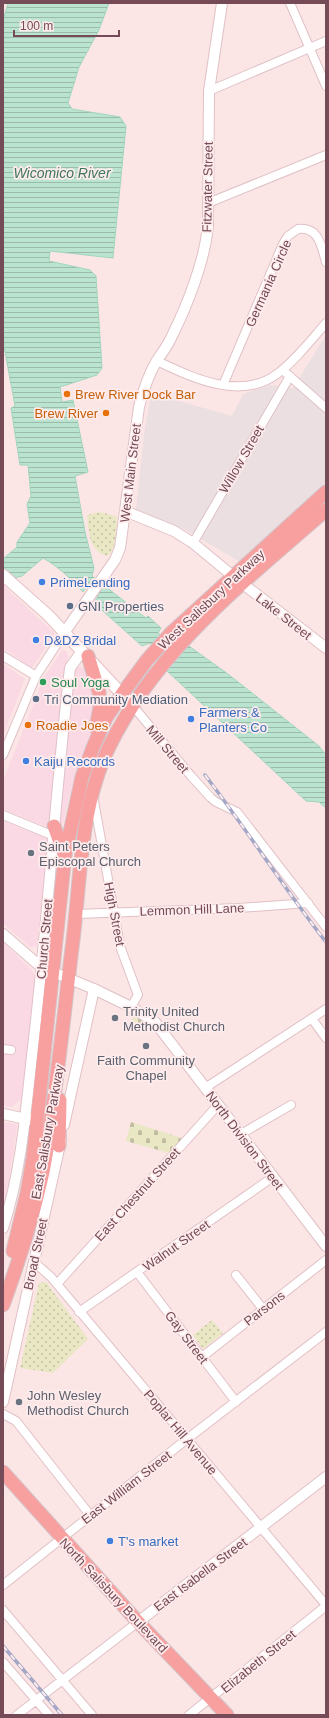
<svg xmlns="http://www.w3.org/2000/svg" width="329" height="1718" font-family="Arial,sans-serif">
<defs>
<pattern id="cemetery-stones" width="16" height="16" patternUnits="userSpaceOnUse"><rect width="16" height="16" fill="#e9e7c4"/><path d="M2 7V4a2 2 0 0 1 4 0v3zM10 15v-3a2 2 0 0 1 4 0v3z" fill="#c1bda2"/></pattern>
<pattern id="park-dots" width="8" height="8" patternUnits="userSpaceOnUse"><rect width="8" height="8" fill="#e9e7c4"/><path d="M2 2h.1M6 6h.1" fill="none" stroke="#c1bda2" stroke-width="1.8" stroke-linecap="round"/></pattern>
<pattern id="water-rules" width="6" height="5" patternUnits="userSpaceOnUse"><rect width="6" height="5" fill="#bae4d0"/><path d="M0 2.5h6" fill="none" stroke="#9cbbac"/></pattern>
</defs>
<rect width="100%" height="100%" fill="#fce5e5"/>
<path fill="#fbd9e4" d="M3 585 55 634 32 668 3 648Z
M62 650 66 651 68 656 49 824 44 826 3 809V781L38 693 41 682Z
M3 664 25 679 3 736Z
M78 667H84L94 676V726L72 786 61 832 58 824 75 671Z
M3 821 46 838 48 843 37 945 34 947H30L3 923Z
M3 943 31 969 35 975 23 1092 21 1099 12 1107 3 1105Z
M3 1122 15 1124 17 1126 9 1181 3 1204Z"/>
<path fill="#ebdfe1" d="M326 335V484L240 562 184 529 136 509 144 434 151 393 232 416 243 394 271 385 293 388Z"/>
<path fill="url(#cemetery-stones)" d="M133 1015 144 1020 134 1031 129 1028Z
M131 1122 182 1138 169 1153 126 1141Z"/>
<path fill="url(#park-dots)" d="M100 512 115 516 117 518C117 529 116 549 108 556 88 551 89 533 87 515Z
M46 1282 88 1339 53 1373 20 1368 39 1283Z
M212 1320 223 1333 203 1349 193 1335Z"/>
<path fill="url(#water-rules)" stroke="#a1d6bd" d="M8 3H109L99 30 79 67 68 103 72 109 120 117 126 126 113 258 50 251 49 261 90 270 96 276 102 368 97 375 60 387 62 402 73 400 88 472 75 476 85 532 94 568 92 576 146 618 148 616 161 628 158 633 181 650 186 644 228 674 319 746 326 755V808L319 802 306 801 166 670 170 662 150 643 142 646 94 603 98 596 86 588 83 592C71 579 59 567 43 558L22 576 3 581V559L17 547V542L30 523 27 504 31 496 28 465H20L11 408 15 406 3 341V20Z"/>
<g fill="none" stroke-linecap="round" stroke-linejoin="round">
<g stroke="#e0c1c6" stroke-width="10">
<path id="minor" d="M290 3 326 86
M209 91 326 41
M208 203 326 155
M157 361C193 378 241 401 277 374 296 360 311 340 326 323
M286 373 326 408
M223 385 283 244 288 236 298 229C319 227 321 245 326 262
M193 543 290 376
M3 656 36 676
M133 706 191 776 211 798 216 802 237 812 326 927
M3 755 36 676 64 633
M94 801 120 946 138 995 131 1007
M3 815 54 836
M76 914 239 908 308 903
M312 1019 326 1038
M3 1049 11 1050
M205 1088 326 1009
M241 1134 291 1105
M34 1262 51 1277 326 1605
M137 1272 236 1402
M236 1275 263 1309
M57 1284 218 1105
M79 1312 273 1177
M202 1357 326 1260
M3 1414 16 1421 90 1515
M3 1585 187 1439 326 1332
M3 1610 92 1715
M3 1662 49 1715
M17 1715 138 1622
M189 1715 326 1606"/>
</g>
<g stroke="#e0c1c6" stroke-width="12">
<path id="tertiary" d="M125 511 174 531 193 543 234 577 326 648
M64 633 115 560 120 548 139 407C143 391 148 376 156 362 161 354 167 347 171 338 187 306 205 261 208 225L209 91 222 3
M3 934 41 967 94 989 131 1007 155 1022 326 1246
M3 1114 31 1120
M64 1125 94 989
M3 1228C22 1169 26 1107 33 1047 48 921 55 794 70 668L82 651
M3 1402 61 1140
M138 1622 326 1477"/>
</g>
<g stroke="#e7c1c7" stroke-width="13">
<path id="secondary" d="M3 575 48 615 133 706"/>
</g>
<g stroke="#d3c5c9" stroke-width="15">
<path id="primary" d="M88 656 99 692 100 707 96 728
M54 826 64 853
M59 1146 60 1100
M13 1251 27 1193 33 1158 65 855 82 777 94 745 106 718 122 694 147 660 171 633 326 492
M3 1305C19 1261 33 1217 43 1172 46 1158 47 1145 49 1132 59 1068 65 1004 73 940 81 875 80 807 109 747 157 649 245 581 326 510
M3 1472 138 1622 227 1715"/>
</g>
<use href="#minor" stroke="#fff" stroke-width="8"/>
<use href="#tertiary" stroke="#fff" stroke-width="10"/>
<use href="#secondary" stroke="#fff" stroke-width="11"/>
<use href="#primary" stroke="#f8a0a0" stroke-width="13"/>
<g stroke="#a4a7c5" stroke-width="3.5">
<path id="rail" d="M205 775C247 830 284 888 326 942
M3 1646 62 1715"/>
</g>
<use href="#rail" stroke="#feebec" stroke-width="2" stroke-dasharray="6" stroke-linecap="butt"/>
</g>
<g fill="#e8710a" stroke="#feebec" stroke-width="1.5">
<circle cx="67" cy="394" r="4"/>
<circle cx="106" cy="413" r="4"/>
<circle cx="28" cy="725" r="4"/>
</g>
<g fill="#3f7fe0" stroke="#feebec" stroke-width="1.5">
<circle cx="42" cy="582" r="4"/>
<circle cx="36" cy="640" r="4"/>
<circle cx="191" cy="719" r="4"/>
<circle cx="26" cy="761" r="4"/>
<circle cx="110" cy="1541" r="4"/>
</g>
<g fill="#5c6f8a" stroke="#feebec" stroke-width="1.5">
<circle cx="70" cy="606" r="4"/>
<circle cx="36" cy="699" r="4"/>
</g>
<circle fill="#2e9e5b" stroke="#feebec" stroke-width="1.5" cx="43" cy="682" r="4"/>
<g fill="#6b7280" stroke="#feebec" stroke-width="1.5">
<circle cx="31" cy="853" r="4"/>
<circle cx="115" cy="1018" r="4"/>
<circle cx="146" cy="1046" r="4"/>
<circle cx="19" cy="1402" r="4"/>
</g>
<g text-anchor="middle" stroke-width="3.5" stroke-linejoin="round" paint-order="stroke">
<g font-size="13" fill="#744b56" stroke="#feebec">
<text transform="translate(207 187) rotate(-89)" y="5">Fitzwater Street</text>
<text transform="translate(268 283) rotate(-66)" y="5">Germania Circle</text>
<text transform="translate(241 459) rotate(-60)" y="5">Willow Street</text>
<text transform="translate(130 473) rotate(-83)" y="5">West Main Street</text>
<text transform="translate(211 599) rotate(-43)" y="5">West Salisbury Parkway</text>
<text transform="translate(284 616) rotate(38)" y="5">Lake Street</text>
<text transform="translate(168 749) rotate(50)" y="5">Mill Street</text>
<text transform="translate(192 909) rotate(-2)" y="5">Lemmon Hill Lane</text>
<text transform="translate(115 914) rotate(79)" y="5">High Street</text>
<text transform="translate(44 939) rotate(-85)" y="5">Church Street</text>
<text transform="translate(47 1132) rotate(-80)" y="5">East Salisbury Parkway</text>
<text transform="translate(245 1140) rotate(53)" y="5">North Division Street</text>
<text transform="translate(137 1194) rotate(-48)" y="5">East Chestnut Street</text>
<text transform="translate(176 1245) rotate(-35)" y="5">Walnut Street</text>
<text transform="translate(35 1254) rotate(-78)" y="5">Broad Street</text>
<text transform="translate(264 1308) rotate(-38)" y="5">Parsons</text>
<text transform="translate(187 1337) rotate(53)" y="5">Gay Street</text>
<text transform="translate(181 1432) rotate(50)" y="5">Poplar Hill Avenue</text>
<text transform="translate(126 1487) rotate(-38)" y="5">East William Street</text>
<text transform="translate(200 1574) rotate(-37)" y="5">East Isabella Street</text>
<text transform="translate(114 1595) rotate(47)" y="5">North Salisbury Boulevard</text>
<text transform="translate(258 1661) rotate(-39)" y="5">Elizabeth Street</text>
</g>
<g font-size="13" fill="#c56008" stroke="#feebec" text-anchor="start">
<text x="75" y="399">Brew River Dock Bar</text>
<text x="98" y="418" text-anchor="end">Brew River</text>
<text x="36" y="730">Roadie Joes</text>
</g>
<g font-size="13" fill="#366cbe" stroke="#feebec" text-anchor="start">
<text x="50" y="587">PrimeLending</text>
<text x="44" y="645">D&amp;DZ Bridal</text>
<text x="199" y="717">Farmers &amp;<tspan x="199" dy="15">Planters Co</tspan></text>
<text x="34" y="766">Kaiju Records</text>
<text x="118" y="1546">T's market</text>
</g>
<g font-size="13" fill="#4e5e75" stroke="#feebec" text-anchor="start">
<text x="78" y="611">GNI Properties</text>
<text x="44" y="704">Tri Community Mediation</text>
</g>
<g font-size="13" fill="#27864d" stroke="#feebec" text-anchor="start">
<text x="51" y="687">Soul Yoga</text>
</g>
<g font-size="13" fill="#5b616d" stroke="#feebec" text-anchor="start">
<text x="39" y="851">Saint Peters<tspan x="39" dy="15">Episcopal Church</tspan></text>
<text x="123" y="1016">Trinity United<tspan x="123" dy="15">Methodist Church</tspan></text>
<text x="146" y="1065" text-anchor="middle">Faith Community<tspan x="146" dy="15">Chapel</tspan></text>
<text x="27" y="1400">John Wesley<tspan x="27" dy="15">Methodist Church</tspan></text>
</g>
<g font-size="14" font-style="italic" fill="#40785e" stroke="#feebec">
<text x="62" y="178">Wicomico River</text>
</g>
</g>
<rect width="329" height="1718" fill="none" stroke="#744b56" stroke-width="8"/>
<path d="M14 30v6h105v-6" fill="none" stroke="#744b56" stroke-width="2"/>
<text x="20" y="30" font-size="12" fill="#744b56" stroke="#feebec" stroke-width="3" paint-order="stroke">100 m</text>
</svg>
